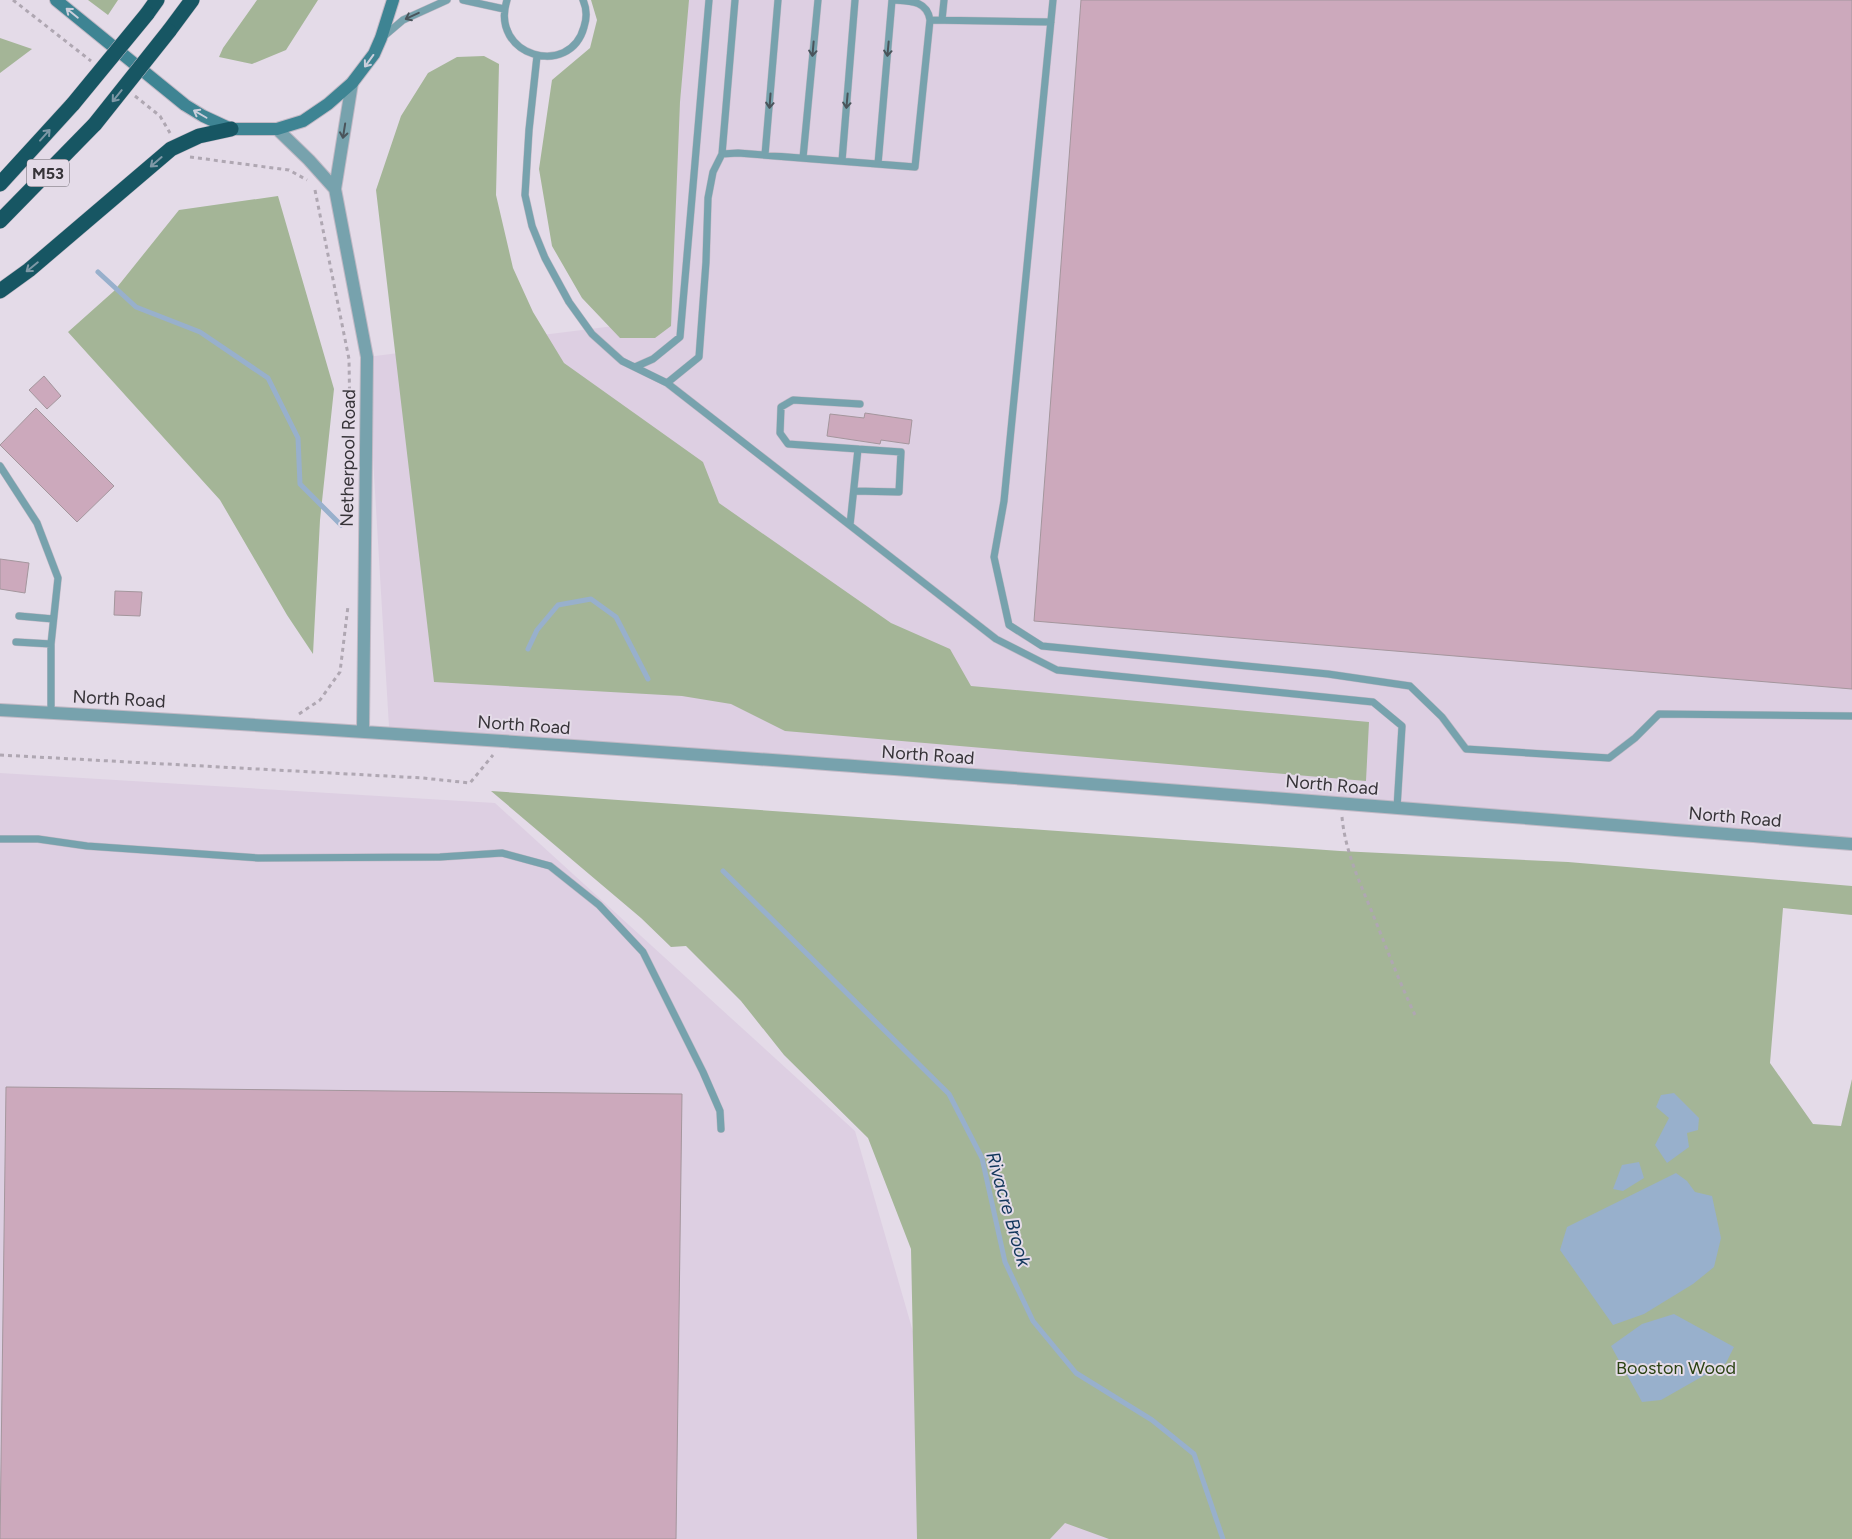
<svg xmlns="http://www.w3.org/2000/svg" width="1852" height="1539" font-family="Figtree,sans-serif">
<rect width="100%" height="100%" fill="#e4dbe8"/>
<path fill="#ddcfe2" d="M688 0H1852V844L389 727 367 357 662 320Z
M0 773 495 803 855 1131 929 1387 1128 1539H0Z"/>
<path fill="#a4b597" d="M88 0H118L108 15Z
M257 0H318L286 50 252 64 219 57 223 48Z
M591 0H689L680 102 671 326 655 338H620L582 298 552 246 539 169 552 80 590 48 597 20Z
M0 38 32 49 0 73Z
M484 56 499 64 496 195 513 268 533 312 564 363 703 462 719 503 891 623 950 649 971 686 1369 722 1366 781 785 731 731 704 682 696 434 682 376 190 401 116 428 73 457 57Z
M278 196 334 389 320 520 313 654 287 615 220 500 68 332 114 291 179 210Z
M491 791 1340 851 1568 862 1852 886V915L1783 908 1770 1063 1813 1124 1841 1126 1852 1079V1539H1109L1065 1523 1050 1539H917L911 1249 868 1138 784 1055 741 1001 686 946 671 947 641 918Z"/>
<path fill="#98b0cc" d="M1674 1093 1699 1118 1698 1130 1687 1133 1689 1147 1667 1163 1655 1145 1669 1118 1656 1107 1661 1095Z
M1639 1162 1644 1178 1623 1191 1613 1189 1622 1165Z
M1676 1173 1687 1181 1695 1192 1712 1196 1721 1238 1714 1267 1693 1284 1644 1314 1613 1325 1560 1250 1567 1227Z
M1674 1314 1734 1347 1726 1363 1661 1400 1642 1402 1611 1346 1642 1324Z"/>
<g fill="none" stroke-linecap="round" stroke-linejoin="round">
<path stroke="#98b0cc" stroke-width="5" d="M98 272 136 307 200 332 268 378 298 438 300 484 341 525
M528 649 537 630 558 605 591 599 616 617 648 679
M723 871 949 1094 982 1158 1005 1262 1033 1321 1076 1373 1152 1420 1194 1454 1223 1539"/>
</g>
<path fill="#cca9bc" stroke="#a4969d" d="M1081 0H1852V689L1034 621Z
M44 376 61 396 47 409 29 390Z
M36 408 114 486 77 522 0 445Z
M865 413 912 420 909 444 881 440 880 444 827 436 830 414 864 418Z
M0 559 29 563 25 593 0 589Z
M115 591 142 592 140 616 114 615Z
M6 1087 682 1094 676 1539H0Z"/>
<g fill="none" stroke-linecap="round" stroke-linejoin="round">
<g stroke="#c1b9c5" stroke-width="8">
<path id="service" d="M463 0 504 9
M507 0C489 56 570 79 584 27 587 18 587 9 583 0
M1053 0 1004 501 994 557 1009 625 1042 646 1328 674 1410 686 1442 717 1466 749 1609 758 1635 738 1659 714 1852 716
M930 20 1051 22
M942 20 944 0
M383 37 403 20 447 0
M537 56 529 130 525 195 532 226 545 258 569 302 592 334 622 361 667 383 699 357 706 262 708 198 713 172 722 154 738 153 915 167 930 20C927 0 909 1 893 0
M722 154 735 0
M765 155 778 0
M803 158 818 0
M842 161 855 0
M878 164 892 0
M635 367 653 359 680 337 709 0
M667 383 996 639 1057 670 1373 702 1402 726 1397 808
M0 466 37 523 58 578 51 644V713
M854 491 899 492 901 452 858 449
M850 525 858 449 788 444 780 433 781 407 793 400 860 404
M19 616 53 619
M16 642 51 644
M0 839H38L87 846 258 858 440 857 502 853 550 866 599 905 643 952 703 1072 720 1111 721 1129"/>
</g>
<g stroke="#c1b9c5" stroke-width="14">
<path id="minor" d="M352 83 335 189 367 357 363 730
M277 129 309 160 335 189
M0 710C618 744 1235 795 1852 844"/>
</g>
<g stroke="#c1b9c5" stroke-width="14">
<path id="secondary" d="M56 0 185 105 203 116 231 129H277L303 121 328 104 352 83 374 54 381 38 393 0"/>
</g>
<g stroke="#c1b9c5" stroke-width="16">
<path id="motorway" d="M147 14 157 0
M169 31 192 0
M0 184 73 104
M0 221 95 124
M0 291 29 270 171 149 199 136 231 129"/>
</g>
<path stroke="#afa7b2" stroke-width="3" stroke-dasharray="4 4" stroke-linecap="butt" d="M13 0 91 61
M135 96 160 116 170 133
M190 157 289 170 307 180
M315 190 349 359 350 423
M299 714 320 700 340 672 348 606
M0 755 423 778 470 783 493 755
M1342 817C1345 850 1359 881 1372 912 1386 947 1399 981 1415 1015"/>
<use href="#service" stroke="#77a2ad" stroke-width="7"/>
<use href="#minor" stroke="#77a2ad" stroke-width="12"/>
<use href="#secondary" stroke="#3e8493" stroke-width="12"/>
<use href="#motorway" stroke="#175663" stroke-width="15"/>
<g stroke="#c1b9c5" stroke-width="16" stroke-linecap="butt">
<path id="motorway-bridge" d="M73 104 147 14
M95 124 169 31"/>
</g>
<use href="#motorway-bridge" stroke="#175663" stroke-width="15"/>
</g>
<defs><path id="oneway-shaft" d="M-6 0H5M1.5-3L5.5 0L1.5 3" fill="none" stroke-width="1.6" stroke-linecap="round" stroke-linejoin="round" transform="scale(1.25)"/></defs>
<g stroke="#cbcedb">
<use href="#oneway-shaft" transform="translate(72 13) rotate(-141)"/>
<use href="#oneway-shaft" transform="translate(369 61) rotate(126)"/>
<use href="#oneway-shaft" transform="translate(200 114) rotate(-150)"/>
</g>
<g stroke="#4a545b">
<use href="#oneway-shaft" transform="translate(412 16) rotate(155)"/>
<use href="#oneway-shaft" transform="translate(813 49) rotate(95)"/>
<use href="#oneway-shaft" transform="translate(888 49) rotate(95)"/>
<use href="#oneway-shaft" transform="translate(770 101) rotate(94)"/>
<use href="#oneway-shaft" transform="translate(847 101) rotate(95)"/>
<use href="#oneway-shaft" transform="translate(344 131) rotate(99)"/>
</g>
<g stroke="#7e98a6">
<use href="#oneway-shaft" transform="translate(117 96) rotate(129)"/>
<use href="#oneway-shaft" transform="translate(45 135) rotate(-48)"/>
<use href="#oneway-shaft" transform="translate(156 162) rotate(139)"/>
<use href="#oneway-shaft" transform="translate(32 267) rotate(141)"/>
</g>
<g text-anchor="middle" stroke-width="4" stroke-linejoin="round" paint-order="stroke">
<rect fill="#e4dbe8" stroke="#6a656d" stroke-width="1" x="27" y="159.5" width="42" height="27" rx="4"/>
<g font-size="16" font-weight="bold" fill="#363338">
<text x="48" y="179">M53</text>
</g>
<g font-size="18" fill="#363338" stroke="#e4dbe8">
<text transform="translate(348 458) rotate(-89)" y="6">Netherpool Road</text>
<text transform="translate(119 699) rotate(3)" y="6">North Road</text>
<text transform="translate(524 725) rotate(4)" y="6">North Road</text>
<text transform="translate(928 755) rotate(4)" y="6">North Road</text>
<text transform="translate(1332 785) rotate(5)" y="6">North Road</text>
<text transform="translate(1735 817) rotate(5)" y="6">North Road</text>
</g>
<g font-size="18" fill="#2a4212" stroke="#e4dbe8">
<text x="1676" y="1374">Booston Wood</text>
</g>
<g font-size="19" font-style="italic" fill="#11365b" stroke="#e4dbe8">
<text transform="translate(1009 1209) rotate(74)" y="7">Rivacre Brook</text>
</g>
</g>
</svg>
